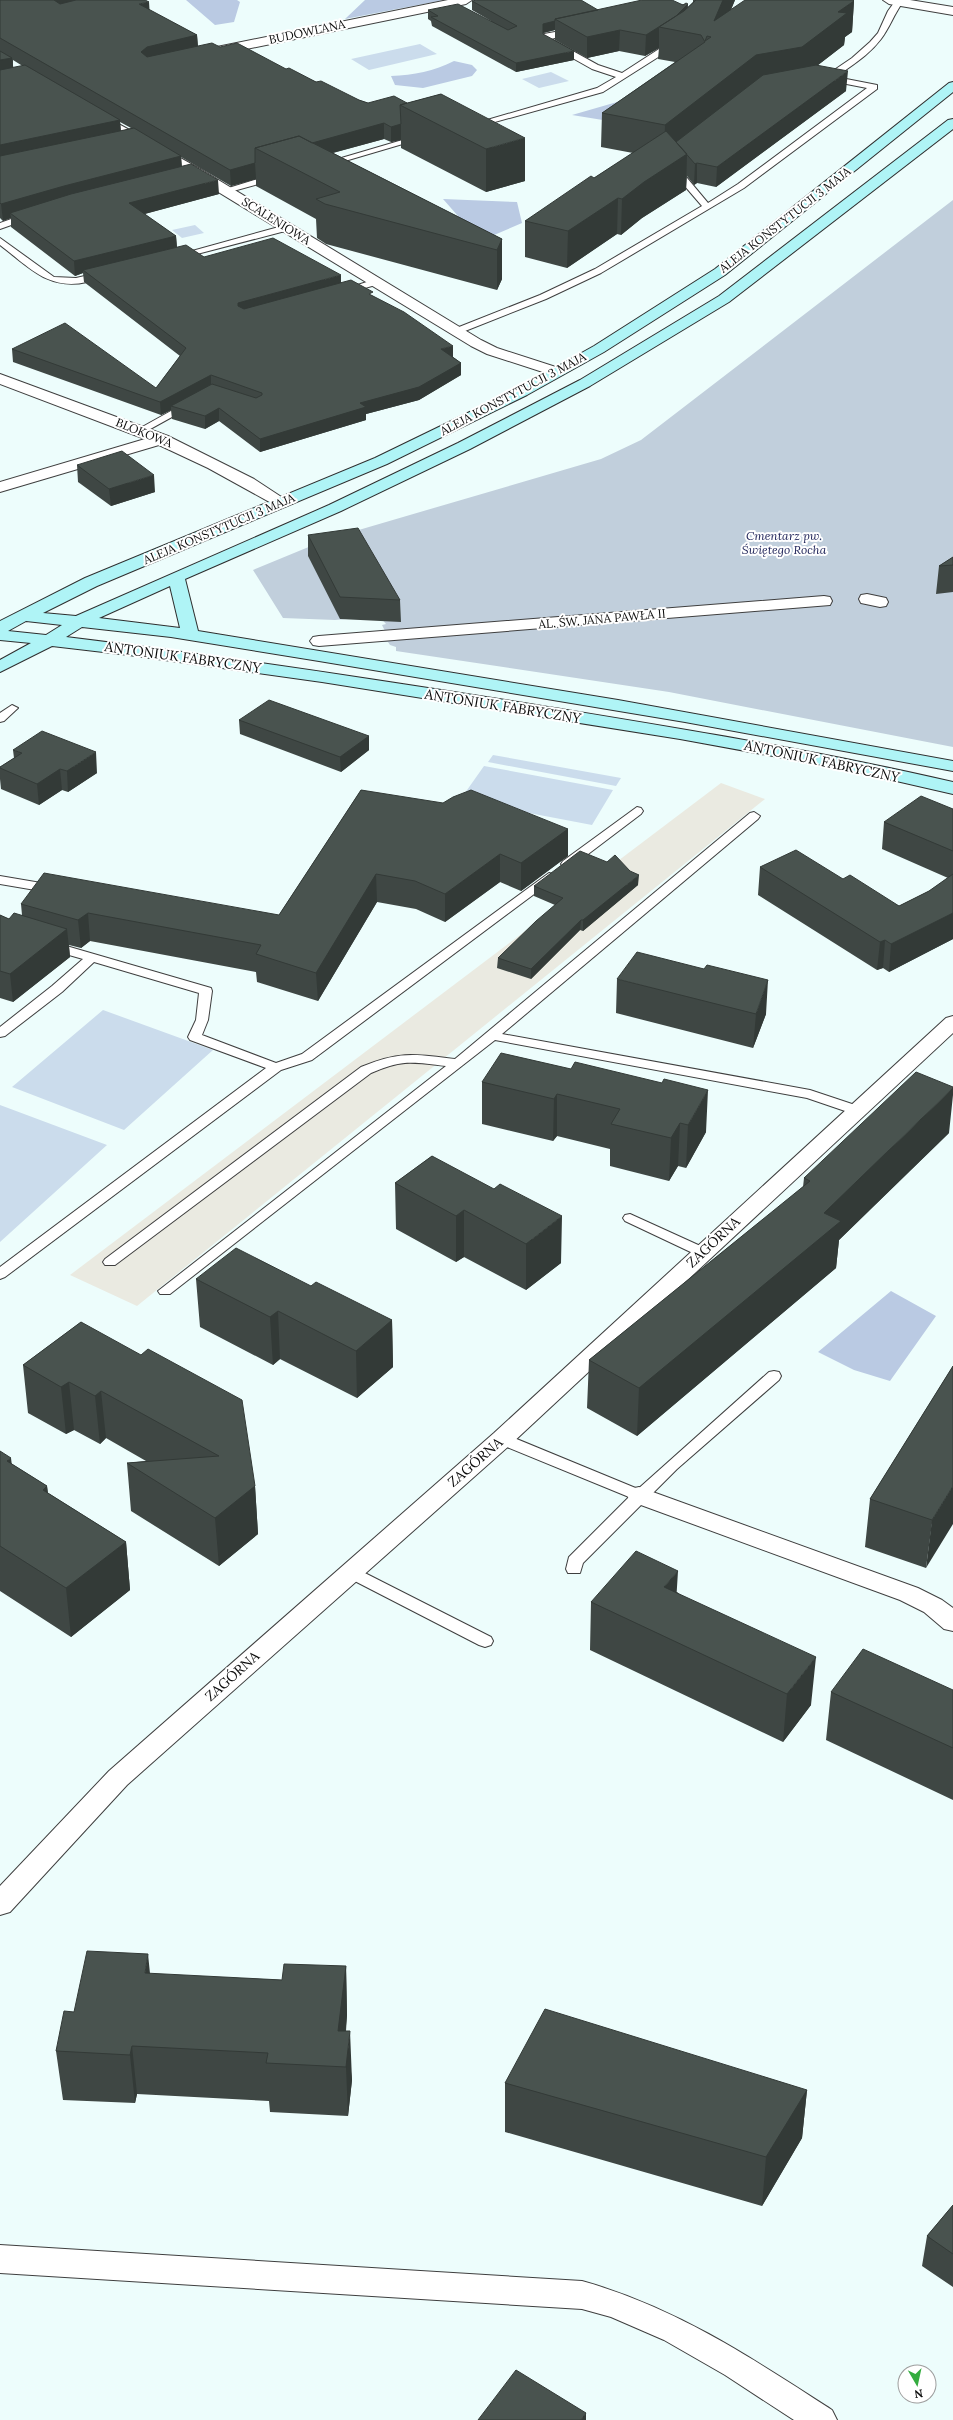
<svg xmlns="http://www.w3.org/2000/svg" width="953" height="2420" font-family="Lora,serif">
<rect width="100%" height="100%" fill="#edfdfc"/>
<path fill="#eaeae1" d="M721 783 765 799 137 1306 70 1275Z"/>
<path fill="#bacae3" d="M186 0H237L240 2 234 22 215 25Z
M365 0H444L345 19Z
M454 61 472 65 477 70 472 76 423 88 395 85 391 76C414 75 434 71 454 61Z
M624 100 615 122 572 115Z
M443 199 517 202 522 223 480 241Z
M891 1291 936 1316 890 1381 854 1370 818 1352Z"/>
<path fill="#c1cfdc" d="M953 200V747L669 692 396 651V647L390 645 388 642H382L380 637 385 631 382 625 386 624 379 616 335 620 283 618 253 570 328 539 601 459 641 440Z"/>
<path fill="#cbdcec" d="M420 44 437 54 369 70 351 59Z
M551 72 569 81 539 88 522 79Z
M195 225 204 233 182 238 172 230Z
M493 755 621 778 616 786 488 762Z
M484 766 613 790 592 825 460 800Z
M103 1010 213 1050 124 1130 12 1087Z
M0 1105 107 1145 0 1242Z"/>
<g fill="none" stroke-linecap="round" stroke-linejoin="round">
<g stroke="#3f3f3f" stroke-width="2">
<path id="lane" d="M896 0 903 2C894 14 890 27 881 39 869 55 852 65 836 77L877 85V89L744 188 601 273 546 299 460 333H454V329L540 295 595 269 702 206 671 170V166H677L708 203 738 184 867 88 821 79 852 58 870 42 878 33 888 11Z
M684 16H690L698 25 682 42 603 92 477 127 470 125 597 88 616 77 592 69 544 42V34L577 28V32L551 39 598 65 622 73 676 38 690 25 683 18Z
M416 136 423 138 328 166 321 164Z
M274 174 277 175V179L226 193 222 190Z
M28 213 31 214V218L0 229V223Z
M286 225 290 228 289 230 178 259 174 256Z
M0 238 54 277 76 278 102 272 107 275C102 279 93 280 87 282 48 291 28 266 0 245Z
M376 279 379 280V284L344 294 339 291Z
M187 402 192 405 190 407 143 433 135 431Z
M12 705 18 708 4 721 0 722V713Z
M637 807 641 808 643 811 641 814 571 867H563L561 864 563 861Z
M754 812 760 816 758 819 502 1034 810 1090 861 1107 863 1110 861 1113H851L807 1098 495 1040 170 1294H160L158 1291 446 1066C413 1062 402 1059 371 1073L115 1265H105L103 1262 105 1259 361 1067C400 1051 414 1054 455 1059L750 813Z
M549 873 553 874 555 877 553 880 312 1060 281 1070 5 1277 0 1279V1267L266 1068 190 1040 188 1037 196 1020 199 993 94 962 62 992 5 1036 0 1037V1027L52 986 83 959 48 949 46 946 48 943H56L211 988 212 991 208 1020 202 1035 276 1063 302 1054Z
M0 876 53 885 59 889 53 893 0 884Z
M630 1214 707 1249 709 1252 702 1257 697 1255 625 1221 623 1218 625 1215Z
M774 1371 779 1372 781 1376 779 1380 677 1469 583 1563 580 1573H568L566 1569 569 1557 629 1497 497 1443 494 1439 497 1435H507L638 1489 769 1372Z
M351 1566 491 1637 493 1641 491 1645 485 1647 479 1645 345 1576 343 1572 345 1568Z"/>
</g>
<g stroke="#3f3f3f" stroke-width="2">
<path id="street" d="M448 0H472L466 4 212 56 206 52 212 48Z
M883 0H910L953 7V15L889 4Z
M95 111 202 170 481 340 497 348 562 369 565 372 562 375H552L487 354 471 346 192 176 90 118 89 115Z
M0 374 168 436 254 479 289 502 287 505H275L208 468 159 445 0 492V482L145 439 0 384Z
M867 594 886 598 888 602 886 606 880 607 861 603 859 599 861 595Z
M824 596 830 597 832 601 830 605 319 646 313 645 310 641 313 637 319 636Z
M953 1016V1033L510 1445 127 1785 10 1912 0 1915V1886L109 1771 494 1433 946 1018Z
M639 1487 918 1588 942 1600 953 1608V1631L944 1629 924 1612 900 1600 630 1501 627 1495 630 1489Z
M0 2245 582 2281C675 2307 752 2358 832 2410L837 2420H794L725 2375 664 2340 611 2317 582 2309 0 2273Z"/>
</g>
<g stroke="#2e2e2e" stroke-width="2">
<path id="secondary" d="M953 82V92L725 275 604 352 527 395 387 464 97 586 43 613 76 616 329 505 458 443 580 380 719 296 948 120 953 119V129L729 302 590 386 470 449 341 511 185 579 198 631 618 700 953 761V771L685 722 319 661 171 637 82 627 66 637C223 656 380 680 536 705 676 728 815 750 953 782V794L844 769 680 739 322 682 129 655 52 646 0 672V660L31 643 0 640V621L85 578 375 458 517 389 594 346 715 269 949 83ZM170 586 180 628 99 618ZM26 621 62 625 46 635 8 631Z"/>
</g>
<use href="#lane" fill="#fff" fill-rule="evenodd"/>
<use href="#street" fill="#fff" fill-rule="evenodd"/>
<use href="#secondary" fill="#aff4f6" fill-rule="evenodd"/>
</g>
<path fill="#3f4744" fill-rule="evenodd" d="M0 0 149 10 197 35 198 46 220 47 286 69 359 100 368 103H407L441 94 525 181 486 192 401 148V140L391 142 384 139 333 153 502 239V279L497 290 326 244 317 238 316 219 256 186V179L231 186 181 157 182 167 219 194 144 214 176 236 177 247 204 257 341 283 373 296 453 357 461 363V375L419 400 366 414V420L260 452 219 421 205 429 172 419 171 410 161 415 13 362 12 349 156 388 180 356 84 282 83 273 75 276 11 227V218L3 221 0 218ZM13 60 21 65 23 66 13 68ZM120 122 131 128 121 131Z
M693 0H735L731 10 854 1 852 32 845 37 844 45 818 65 846 91 716 187 697 183 694 185 687 176 686 190 642 218 621 235 617 234 567 268 525 257V221L594 178 633 153 601 147 602 113 675 62 658 59 659 48 645 56 619 51 587 58 555 40V30L543 33V34L574 60 516 72 432 26 431 21 428 19V10L491 21 472 10V1L598 10 688 4 687 8 693 2Z
M77 465 155 492 111 506 78 482Z
M308 535 400 600 401 622 340 619 308 556Z
M953 557V592L936 594 939 566Z
M239 720 369 736V750L341 772 240 734Z
M13 750 97 773 68 792 62 790 39 805 1 789 0 779V767L14 758Z
M361 790 568 829V856L521 891 500 882 445 922 416 909 377 902 318 1001 257 982 256 972 90 941 81 948 69 945 70 957 13 1002 0 998V915L9 919 22 915 21 904 279 915Z
M953 809V939L889 972 883 968 877 970 758 895 760 867 843 879 899 906 929 891 948 878 882 849 884 822Z
M638 885 583 931 580 930 531 979 497 968 498 958 555 905 534 896V886Z
M617 979 766 1014 753 1048 616 1013Z
M571 1069 706 1132 686 1168 678 1166 669 1181 610 1166V1149L557 1136 553 1141 482 1124V1082Z
M949 1133 839 1240 836 1268 637 1436 587 1408 589 1360 803 1187 804 1178Z
M432 1156 561 1263 526 1290 464 1257 456 1262 396 1229 395 1183Z
M196 1279 311 1286 392 1320 393 1367 357 1398 280 1359 273 1365 200 1327Z
M81 1322 255 1486 258 1534 219 1566 131 1511 127 1463 146 1461 106 1438 100 1444 74 1430 66 1434 28 1413 23 1365Z
M953 1366 926 1568 865 1547 870 1499Z
M0 1451 12 1464 47 1486 48 1493 126 1542 130 1590 71 1637 0 1591Z
M677 1592 811 1705 783 1742 590 1650 591 1602Z
M953 1690V1800L826 1740 831 1692Z
M346 1966 347 2015 346 2031 352 2080 348 2116 270 2112 269 2101 137 2094 135 2103 63 2100 56 2051 74 2012 150 1974 282 1980Z
M505 2083 807 2090 802 2138 762 2206 505 2132Z
M953 2205V2287L922 2266 927 2236Z"/>
<path fill="#333a37" d="M52 0H98L57 9Z
M723 0H735L712 53 714 21Z
M854 1 852 32 845 37 844 45 800 79 664 159 665 125 756 55 838 12Z
M149 2 150 17 139 4Z
M688 4 687 25 659 27Z
M555 21V30L543 33V24Z
M659 27V48L645 56 646 35Z
M620 30 619 51 587 58V37Z
M197 35 198 50 148 62 141 52 147 47Z
M574 51V60L516 72V63Z
M12 58 14 73 0 76V60Z
M848 71 846 91 716 187 717 167Z
M120 120 121 135 0 161V145Z
M384 123V139L291 164 284 150Z
M401 124V140L391 142V127Z
M525 138V181L486 192V149Z
M687 154 686 190 642 218 621 235 622 199 644 182Z
M181 156 182 172 10 213 11 218 3 221 1 204 64 186Z
M255 163 256 179 231 186 230 170Z
M697 163V183L694 185 695 164Z
M218 180 219 194 130 218 129 203Z
M618 198 617 234 567 268 568 231Z
M176 236 177 250 83 270V273L75 276 74 261Z
M502 239V279L497 290V250Z
M341 275V287L239 316 238 306V303Z
M453 346V359L441 349Z
M461 363V375L419 400 366 414V420L260 452V439L360 403Z
M211 375V388L171 406V410L161 415 160 402Z
M219 408V421L205 429V416Z
M154 475 155 492 111 506 109 489Z
M369 736V750L341 772 340 757Z
M96 752 97 773 68 792 67 771Z
M60 769 62 790 39 805 37 784Z
M568 829V856L521 891V863Z
M500 854V882L445 922V894Z
M376 874 377 902 318 1001 316 973Z
M639 875 638 885 583 931V920Z
M88 913 90 941 81 948 78 920Z
M953 913V939L889 972 891 944Z
M581 920 580 930 531 979V969Z
M67 929 70 957 13 1002 10 974Z
M885 940 883 968 877 970 880 942Z
M768 980 766 1014 753 1048 756 1014Z
M953 1088V1095L949 1133 839 1240 836 1268 637 1436 639 1388 824 1213Z
M708 1090 706 1132 686 1168 688 1125Z
M557 1094V1136L553 1141 554 1099Z
M680 1123 678 1166 669 1181 671 1138Z
M464 1210V1257L456 1262V1216Z
M562 1216 561 1263 526 1290V1244Z
M278 1311 280 1359 273 1365 270 1317Z
M392 1320 393 1367 357 1398 356 1351Z
M69 1382 74 1430 66 1434 61 1387Z
M101 1391 106 1438 100 1444 95 1396Z
M11 1458 17 1506 7 1461Z
M47 1486 52 1534 43 1490Z
M255 1486 258 1534 219 1566 215 1518Z
M953 1486V1524L926 1568 932 1520Z
M126 1542 130 1590 71 1637 66 1588Z
M678 1571 675 1619 664 1587Z
M816 1657 811 1705 783 1742 787 1694Z
M148 1954 153 2003 145 1973Z
M346 1966 347 2015 342 2067 338 2031Z
M350 2031 352 2080 348 2116 346 2067Z
M132 2046 137 2094 135 2103 130 2055Z
M807 2090 802 2138 762 2206 766 2157Z
M586 2413V2420H581Z"/>
<path fill="#49534f" stroke="#333a37" fill-rule="evenodd" d="M0 0H54L60 4 76 0H145L149 2 139 4 197 35 147 47 141 52 147 57 212 43 220 47 237 43 286 69 289 68 316 82 321 81 359 100 368 103 394 96 407 103 400 105 401 124 391 127 384 123 312 143 299 136 255 148V163L230 170 0 38Z
M477 0H581L598 10 555 19V21L543 24V34L574 51 516 63 431 17 438 16 428 10 458 4 508 30 517 26 472 1Z
M642 0H672L683 5 686 3 688 4 676 16 646 35 620 30 587 37 555 19Z
M696 0H723L714 21 745 0H853L854 1 838 12 847 13 802 47 756 55 665 125 602 113 705 42 701 35 659 27 684 11ZM707 36 711 37 705 41Z
M0 51 12 58 0 60Z
M25 65 120 120 0 145V70Z
M816 65 848 71 717 167 697 163 695 164 676 142 763 75Z
M441 94 525 138 486 149 400 105Z
M134 128 181 156 64 186 1 204 0 203V156Z
M666 131 687 154 644 182 622 199 618 198 568 231 525 221 591 176 594 178Z
M299 136 502 239 497 250 325 204 316 199 340 192 255 148Z
M191 164 218 180 129 203 176 236 74 261 10 213 71 194Z
M273 238 341 275 238 303V306L244 309 351 280 373 292 369 294 404 312 453 346 441 349 461 363 419 387 360 403 366 407 260 439 219 408 205 416 171 406 212 384 256 398 262 395V393L211 375 160 402 12 349 65 323 156 388 186 348 83 270 186 245 204 257Z
M122 451 154 475 109 489 77 465Z
M358 528 400 600 340 597 308 535Z
M953 557V565L939 566Z
M269 700 369 736 340 757 239 720Z
M42 731 96 752 67 771 60 769 37 784 0 768V767L22 753 13 750Z
M361 790 443 803 453 797 471 790 568 829 521 863 500 854 445 894 415 881 376 874 316 973 256 954 261 945 88 913 78 920 21 904 44 873 279 915Z
M921 796 953 809V851L884 822Z
M796 850 843 879 850 875 899 906 929 891 953 874V913L891 944 885 940 880 942 760 867Z
M580 851 607 862 615 855 630 871 639 875 583 920H581L531 969 498 958 536 921 563 898 534 886Z
M14 913 67 929 10 974 0 971V915L9 919Z
M637 952 704 969 707 965 768 980 756 1014 617 979Z
M501 1053 571 1069 575 1062 662 1083 664 1079 708 1090 688 1125 680 1123 671 1138 611 1124 620 1109 557 1094 554 1099 482 1082Z
M916 1072 953 1087V1088L824 1213 841 1221 639 1388 589 1360 810 1181 804 1178Z
M432 1156 494 1189 500 1184 562 1216 526 1244 464 1210 456 1216 395 1183Z
M236 1248 311 1286 316 1282 392 1320 356 1351 278 1311 270 1317 196 1279Z
M81 1322 141 1355 148 1349 242 1400 255 1486 215 1518 127 1463 219 1456 101 1391 95 1396 69 1382 61 1387 23 1365Z
M953 1366V1486L932 1520 870 1499Z
M0 1451 11 1458 7 1461 47 1486 43 1490 126 1542 66 1588 0 1546Z
M636 1551 678 1571 664 1587 816 1657 787 1694 591 1602Z
M863 1649 953 1690V1748L831 1692Z
M87 1951 148 1954 145 1973 282 1980 284 1964 346 1966 338 2031H350L346 2067 266 2063 268 2053 132 2046 130 2055 56 2051 64 2011 74 2012Z
M545 2009 807 2090 766 2157 505 2083Z
M953 2205V2254L927 2236Z
M516 2370 586 2413 581 2420H478Z"/>
<g text-anchor="middle" stroke-width="4" stroke-linejoin="round" paint-order="stroke">
<g font-size="12" fill="#0c0c0c" stroke="#fff">
<text transform="translate(307 32) rotate(-12)" y="4">BUDOWLANA</text>
<text transform="translate(785 220) rotate(-38)" y="4">ALEJA KONSTYTUCJI 3 MAJA</text>
<text transform="translate(276 221) rotate(32)" y="4">SCALENIOWA</text>
<text transform="translate(513 394) rotate(-28)" y="4">ALEJA KONSTYTUCJI 3 MAJA</text>
<text transform="translate(144 433) rotate(22)" y="4">BLOKOWA</text>
<text transform="translate(219 529) rotate(-23)" y="4">ALEJA KONSTYTUCJI 3 MAJA</text>
<text transform="translate(602 619) rotate(-5)" y="4">AL. ŚW. JANA PAWŁA II</text>
</g>
<g font-size="12" font-style="italic" fill="#24285c" stroke="#fff">
<text x="784" y="540">Cmentarz pw.<tspan x="784" dy="14">Świętego Rocha</tspan></text>
</g>
<g font-size="14" fill="#0c0c0c" stroke="#fff">
<text transform="translate(183 657) rotate(8)" y="5">ANTONIUK FABRYCZNY</text>
<text transform="translate(503 706) rotate(9)" y="5">ANTONIUK FABRYCZNY</text>
<text transform="translate(822 761) rotate(12)" y="5">ANTONIUK FABRYCZNY</text>
<text transform="translate(713 1242) rotate(-43)" y="5">ZAGÓRNA</text>
<text transform="translate(475 1462) rotate(-41)" y="5">ZAGÓRNA</text>
<text transform="translate(232 1676) rotate(-42)" y="5">ZAGÓRNA</text>
</g>
</g>
<g transform="translate(917 2384) rotate(171)"><circle r="19" fill="#ffffff" stroke="#9e9e9e"/>
<path d="M0-3L7 15L0 10L-7 15Z" fill="#34ac3f"/>
<text y="-6" font-size="11" font-weight="bold" text-anchor="middle" fill="#0c0c0c">N</text>
</g>
</svg>
